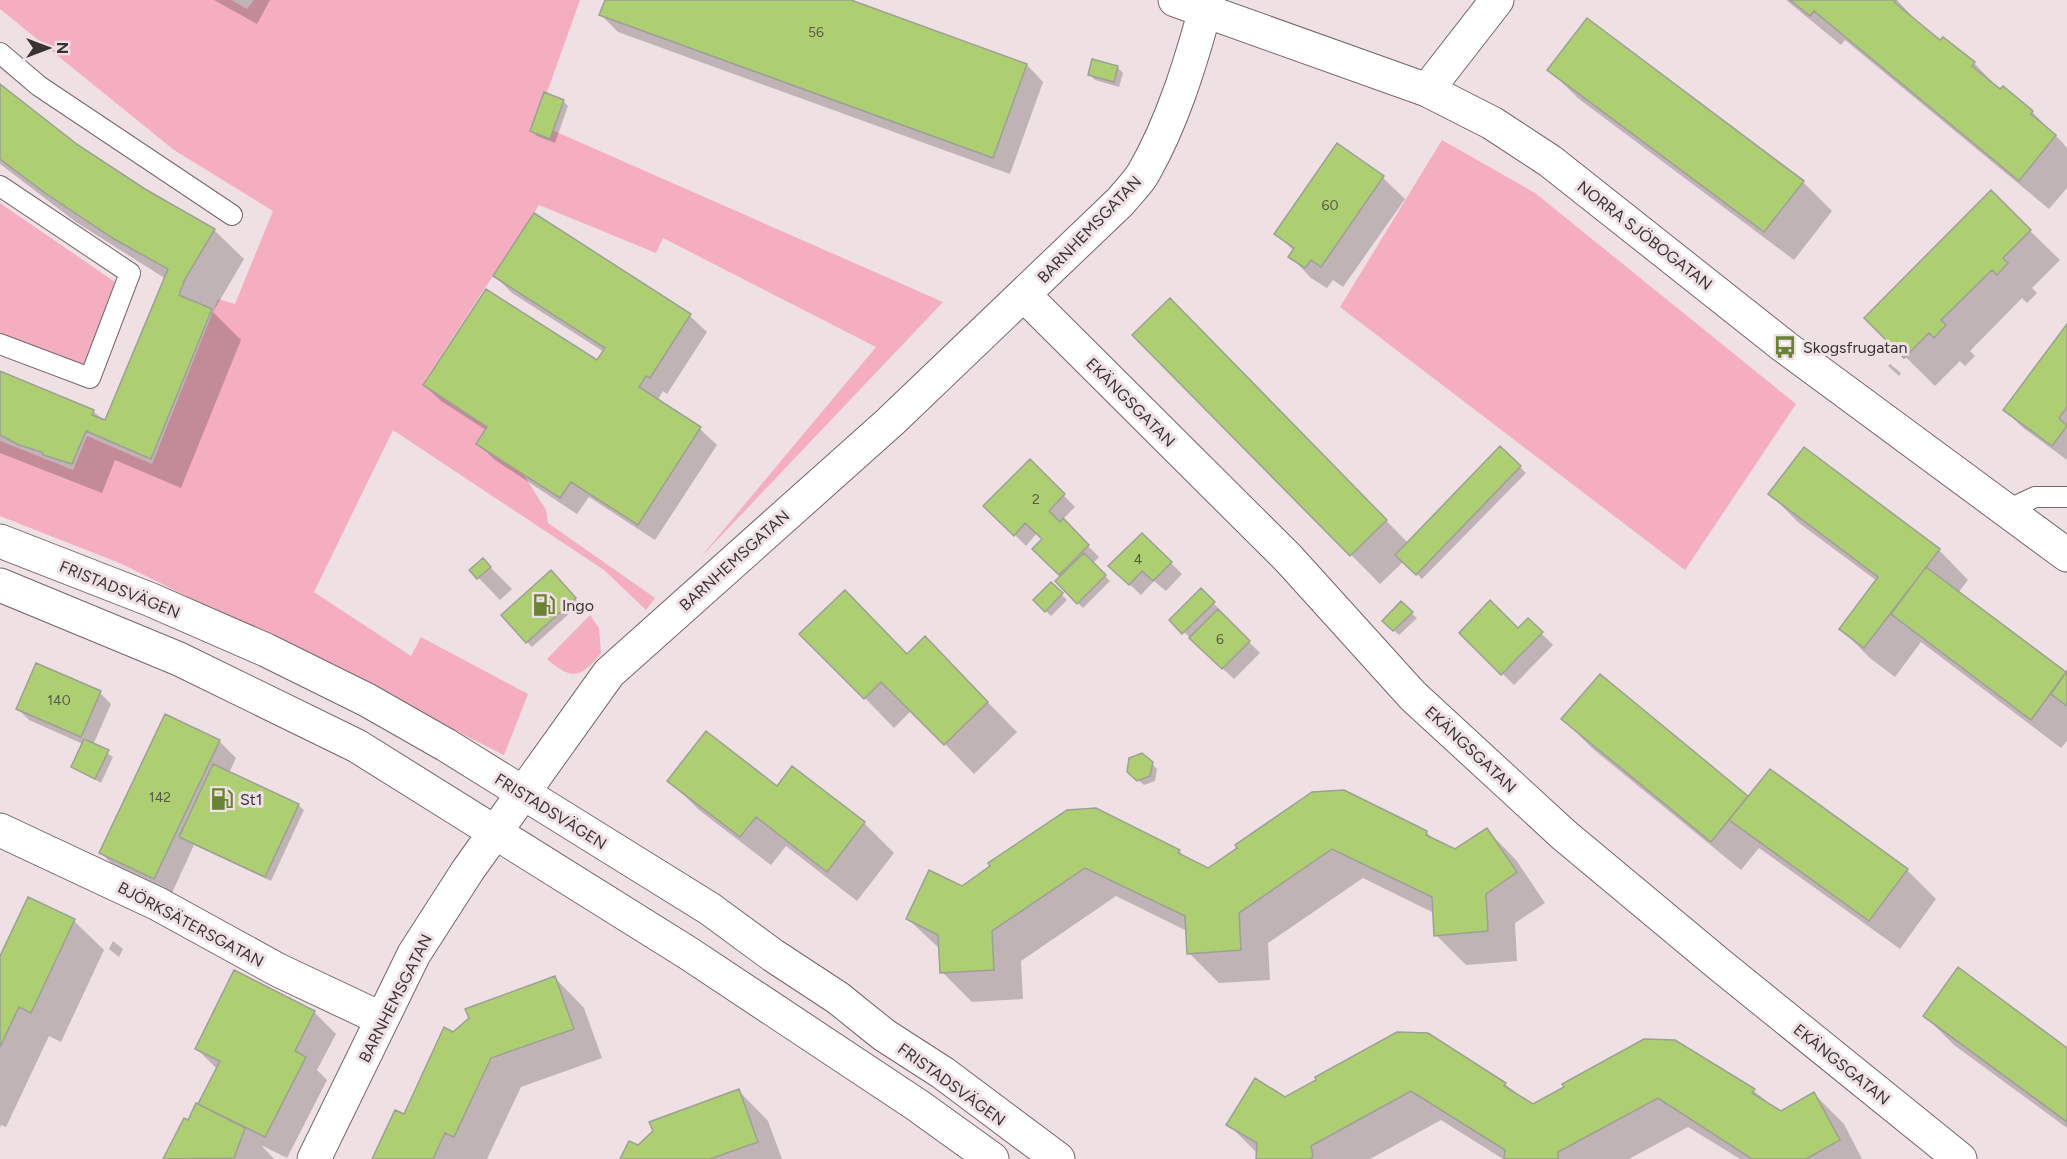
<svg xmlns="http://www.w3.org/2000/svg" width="2067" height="1159" font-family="Figtree,sans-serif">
<rect width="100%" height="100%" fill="#efe0e3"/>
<path fill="#f4aebf" d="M0 0H231L247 9 254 0H580L536 123 943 302 700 558 876 347 663 238 656 253 539 205 425 380 491 423 546 510 548 523 655 598 646 610 604 570 393 430 314 592 411 656 421 637 528 694 504 755 122 564 0 516V441L73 470 87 436 152 464 218 299 235 304 273 211 174 150 0 9Z
M1442 140 1535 193 1796 404 1685 570 1340 307Z
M0 203 115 282 86 368 0 333Z
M590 615 599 628 601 653C581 679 571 680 547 659Z"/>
<path fill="#0003" d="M214 0H270L257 24Z
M607 0H847L1027 65 1043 82 1010 174 618 32 601 15Z
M1786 0H1897L1925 30 1974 63 2001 91 2032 112 2062 142 2067 148V188L2049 209 1845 40 1841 45Z
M1093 61 1118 68 1123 73 1119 87 1095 80 1090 75Z
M1549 70 1803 182 1832 211 1794 260 1579 99Z
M0 86 78 146 144 190 214 230 244 259 213 312 241 340 181 488 115 460 102 493 0 453V373L93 411 106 422 166 279 76 222 0 164Z
M563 101 568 106 555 143 537 136 532 131Z
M1338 145 1383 178 1405 199 1343 287 1333 280 1327 288 1311 278 1290 256 1294 251 1276 234Z
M1991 193 2060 260 2032 288 2037 293 2027 303 2022 298 1970 351 1975 356 1965 366 1960 361 1935 386 1866 318Z
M534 215 690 316 707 332 667 394 663 391 657 401 700 429 717 445 655 540 589 497 577 514 495 460 478 444 486 430 441 401 424 385 597 362 604 352 512 293 495 276Z
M2067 327V460L2022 427 2005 410Z
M1200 330 1408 543 1500 448 1526 473 1422 579 1404 561 1380 584 1134 335Z
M1890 364 1901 373 1899 376 1888 366Z
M1030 461 1075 507 1062 520 1099 557 1093 563 1110 581 1083 608 1057 582 1062 577 1035 549 1044 540 1037 533 1026 546 986 506Z
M1770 494 1939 550 1968 580 1958 593 2067 674V741L2061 748 1921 642 1895 677 1870 658 1841 629 1877 581 1799 523Z
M483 560 512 589 500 600 471 570Z
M1171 563 1182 574 1166 591 1154 581 1141 595 1110 566Z
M556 577 580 604 532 647 527 642Z
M1051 584 1067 600 1051 616 1035 600Z
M1201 590 1219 609 1217 610 1260 653 1234 679 1171 620Z
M1401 604 1417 618 1399 635 1384 621Z
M1528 620 1553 645 1514 685 1461 633 1518 630Z
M907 655 954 668 1017 732 974 774 912 710 894 728 865 698Z
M1600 677 1749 798 1907 870 1936 899 1900 949 1759 848 1741 870 1593 749 1563 719Z
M100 693 111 704 93 745 113 757 101 783 72 767 83 744 29 720 18 709Z
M219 741 236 758 229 773 298 805 304 810 271 881 194 845 171 895 118 870 101 853Z
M1152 764 1157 769 1155 781 1144 785 1134 777Z
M792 768 864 823 894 853 857 901 786 846 771 865 699 810 669 780 777 788Z
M1487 830 1516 860 1545 903 1515 923 1517 961 1466 965 1436 935 1434 913 1363 878 1268 943 1270 980 1219 983 1189 953 1187 931 1116 896 1021 961 1023 999 972 1002 942 972 941 950 908 919 962 888 1179 851 1187 859 1208 870 1426 832 1435 841 1455 851Z
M28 899 74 921 104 950 61 1042 49 1036 6 1127 1 1125 0 1128V960Z
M113 941 123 949 119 957 109 949Z
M555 978 584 1008 602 1058 521 1087 487 1159H374L405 1115 453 1034Z
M314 1012 336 1034 317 1070 327 1080 287 1158 261 1145 274 1159H165L185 1120 188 1122 205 1108 200 1103 217 1069 197 1049Z
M1925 1016 2067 1049V1128L1954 1045Z
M1427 1035 1505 1084 1533 1106 1754 1091 1781 1113 1814 1094 1844 1124 1862 1159H1740L1688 1127 1629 1159H1503L1441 1120 1370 1159H1258V1154L1228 1124Z
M739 1091 768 1121 782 1159H622L638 1147Z"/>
<path fill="#aece72" stroke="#9ca095" stroke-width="1.5" d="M605 0H851L1027 64 993 158 599 15Z
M1790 0H1896L1894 2 1940 40 1943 37 1975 62 1972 66 2000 89 2003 86 2033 111 2031 114 2056 135 2019 181 1814 11 1810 16Z
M1587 18 1804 181 1764 232 1547 70Z
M1092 59 1118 66 1114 82 1088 75Z
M0 84 78 145 145 189 215 229 185 279 179 295 212 309 151 459 86 431 72 464 43 455 42 452 19 445 0 435V371L94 410 92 415 105 420 168 269 114 239 45 193 0 159Z
M544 92 564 100 550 139 530 131Z
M1337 143 1384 176 1321 267 1311 260 1305 268 1288 257 1294 248 1274 234Z
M1991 190 2031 230 2003 258 2008 263 1997 275 1992 270 1941 320 1946 325 1934 338 1929 333 1904 358 1864 318Z
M534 213 691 314 650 378 646 376 639 387 701 427 638 525 571 482 560 498 476 444 487 427 423 385 486 289 597 360 605 348 493 276Z
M1170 298 1387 520 1350 556 1132 335Z
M2067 324V407L2059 418 2067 426 2052 446 2003 410Z
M1500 446 1521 466 1416 575 1395 555Z
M1804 447 1940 549 1864 648 1839 629 1878 577 1768 494Z
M1030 459 1065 494 1049 511 1060 522 1063 518 1089 545 1059 575 1032 549 1042 539 1025 523 1014 536 983 506Z
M1142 533 1172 562 1153 581 1142 571 1129 585 1108 566Z
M1084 553 1106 575 1077 604 1055 581Z
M483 558 491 567 477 579 469 570Z
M1926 567 2066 672 2031 720 1891 614Z
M551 570 576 598 526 643 501 615Z
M1051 582 1063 593 1045 612 1033 600Z
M1201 588 1215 602 1182 634 1169 620Z
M845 590 907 654 925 636 988 702 944 745 881 682 864 699 799 634Z
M1490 600 1518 628 1528 618 1543 632 1501 675 1459 633Z
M1401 601 1413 612 1393 631 1382 621Z
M1218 609 1250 641 1222 669 1189 638Z
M36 663 101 691 81 737 16 709Z
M2067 671V706L2051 694Z
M1600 674 1748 796 1711 842 1561 719Z
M165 714 220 740 154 879 99 853Z
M706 731 777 786 792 766 865 822 827 872 756 817 740 837 667 781Z
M84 739 109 750 95 779 71 767Z
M1142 753 1153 762 1150 776 1137 781 1127 772 1129 758Z
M213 764 299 804 265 877 179 837Z
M1770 769 1908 869 1869 921 1729 820Z
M1344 790 1427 831 1426 835 1455 849 1487 828 1517 872 1486 894 1488 931 1434 936 1432 897 1332 849 1239 913 1241 950 1187 954 1185 916 1085 868 992 931 994 970 940 973 938 935 906 919 929 870 962 886 990 866 988 863 1067 810 1096 808 1180 850 1178 853 1208 868 1237 848 1235 845 1312 792Z
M28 897 75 919 31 1013 19 1007 0 1047V956Z
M1958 967 2067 1048V1122L1923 1016Z
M234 970 315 1011 295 1051 306 1057 265 1137 198 1104 220 1061 195 1049Z
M555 976 574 1029 491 1058 454 1137 445 1133 433 1159H372L395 1110 404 1114 444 1027 453 1032 469 1018 465 1009Z
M1397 1032 1428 1033 1506 1083 1504 1086 1533 1104 1564 1087 1562 1084 1644 1039 1675 1040 1755 1089 1752 1093 1781 1111 1814 1092 1840 1140 1806 1159H1752L1658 1098 1558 1152V1159H1504L1505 1150 1411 1091 1311 1146 1313 1156 1311 1159H1256L1257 1143 1226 1125 1255 1078 1285 1097 1316 1080 1315 1077Z
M739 1089 758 1142 710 1159H620L629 1141 638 1145 653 1131 649 1122Z
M196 1103 245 1128 234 1158 163 1159 184 1118 188 1120Z"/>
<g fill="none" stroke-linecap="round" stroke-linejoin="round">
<g stroke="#746769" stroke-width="22">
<path id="lane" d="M0 53 39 86 232 215
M0 186 130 273 90 378 0 344
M2005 511 2035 497H2067"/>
</g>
<g stroke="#746769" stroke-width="35">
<path id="street" d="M1175 0 1427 90 1492 123 1550 161 1785 347 2067 555
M1427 90 1497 0
M1024 295 1289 559 1413 696 1564 835 1720 965 1960 1159
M0 830 158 904 278 970 382 1019
M314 1159 414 954 468 870 609 673 890 422 1121 201C1128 192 1138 183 1144 172 1172 123 1190 65 1205 10"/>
</g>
<g stroke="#746769" stroke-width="35">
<path id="secondary" d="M0 541 149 599 266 650 367 700 446 745 710 909 774 956 838 998 884 1035 943 1073 1058 1159
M0 585 179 659 357 746 688 953 917 1105 992 1159"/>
</g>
<use href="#lane" stroke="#fff" stroke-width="20"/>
<use href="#street" stroke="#fff" stroke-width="33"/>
<use href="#secondary" stroke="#fff" stroke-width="33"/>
</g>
<defs>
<g id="bus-bare" transform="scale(1.8)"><path d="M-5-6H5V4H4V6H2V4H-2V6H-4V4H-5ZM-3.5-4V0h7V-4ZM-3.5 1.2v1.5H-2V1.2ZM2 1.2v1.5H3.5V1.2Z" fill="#698234" stroke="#efe0e3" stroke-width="2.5" paint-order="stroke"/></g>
<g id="fuel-bare" transform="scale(1.8)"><path d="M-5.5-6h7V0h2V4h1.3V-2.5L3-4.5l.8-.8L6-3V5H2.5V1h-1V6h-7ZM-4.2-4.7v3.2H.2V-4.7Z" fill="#698234" stroke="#efe0e3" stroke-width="2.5" paint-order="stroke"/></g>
</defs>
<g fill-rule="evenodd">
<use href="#bus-bare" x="1785" y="347"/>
<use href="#fuel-bare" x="544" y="605"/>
<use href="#fuel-bare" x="222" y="799"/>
</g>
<g text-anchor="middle" stroke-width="6" stroke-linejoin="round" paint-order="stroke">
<g font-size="14" fill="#565a44">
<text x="816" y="37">56</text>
<text x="1330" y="210">60</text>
<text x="1036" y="504">2</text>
<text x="1138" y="564">4</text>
<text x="1220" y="644">6</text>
<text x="59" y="705">140</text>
<text x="160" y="802">142</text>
</g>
<g font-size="16" fill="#393334" stroke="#efe0e3">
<text transform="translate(1089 229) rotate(-46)" y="6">BARNHEMSGATAN</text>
<text transform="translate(1645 235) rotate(38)" y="6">NORRA SJÖBOGATAN</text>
<text transform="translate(1131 402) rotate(45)" y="6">EKÄNGSGATAN</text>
<text transform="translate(734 560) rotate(-42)" y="6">BARNHEMSGATAN</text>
<text transform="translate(120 589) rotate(22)" y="6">FRISTADSVÄGEN</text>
<text transform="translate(1471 749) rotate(43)" y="6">EKÄNGSGATAN</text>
<text transform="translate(551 811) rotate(32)" y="6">FRISTADSVÄGEN</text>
<text transform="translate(191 924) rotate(28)" y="6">BJÖRKSÄTERSGATAN</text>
<text transform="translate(395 998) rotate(-63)" y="6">BARNHEMSGATAN</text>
<text transform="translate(1842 1064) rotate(39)" y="6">EKÄNGSGATAN</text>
<text transform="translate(952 1084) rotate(36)" y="6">FRISTADSVÄGEN</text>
</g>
<g font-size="16" fill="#393334" stroke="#efe0e3" text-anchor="start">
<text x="1803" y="353">Skogsfrugatan</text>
<text x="562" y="611">Ingo</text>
<text x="240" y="805">St1</text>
</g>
</g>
<g transform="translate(48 48) rotate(90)" stroke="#efe0e3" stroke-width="4.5" paint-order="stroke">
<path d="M0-4.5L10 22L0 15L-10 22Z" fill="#393334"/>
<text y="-9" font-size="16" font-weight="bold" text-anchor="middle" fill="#393334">N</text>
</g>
</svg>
